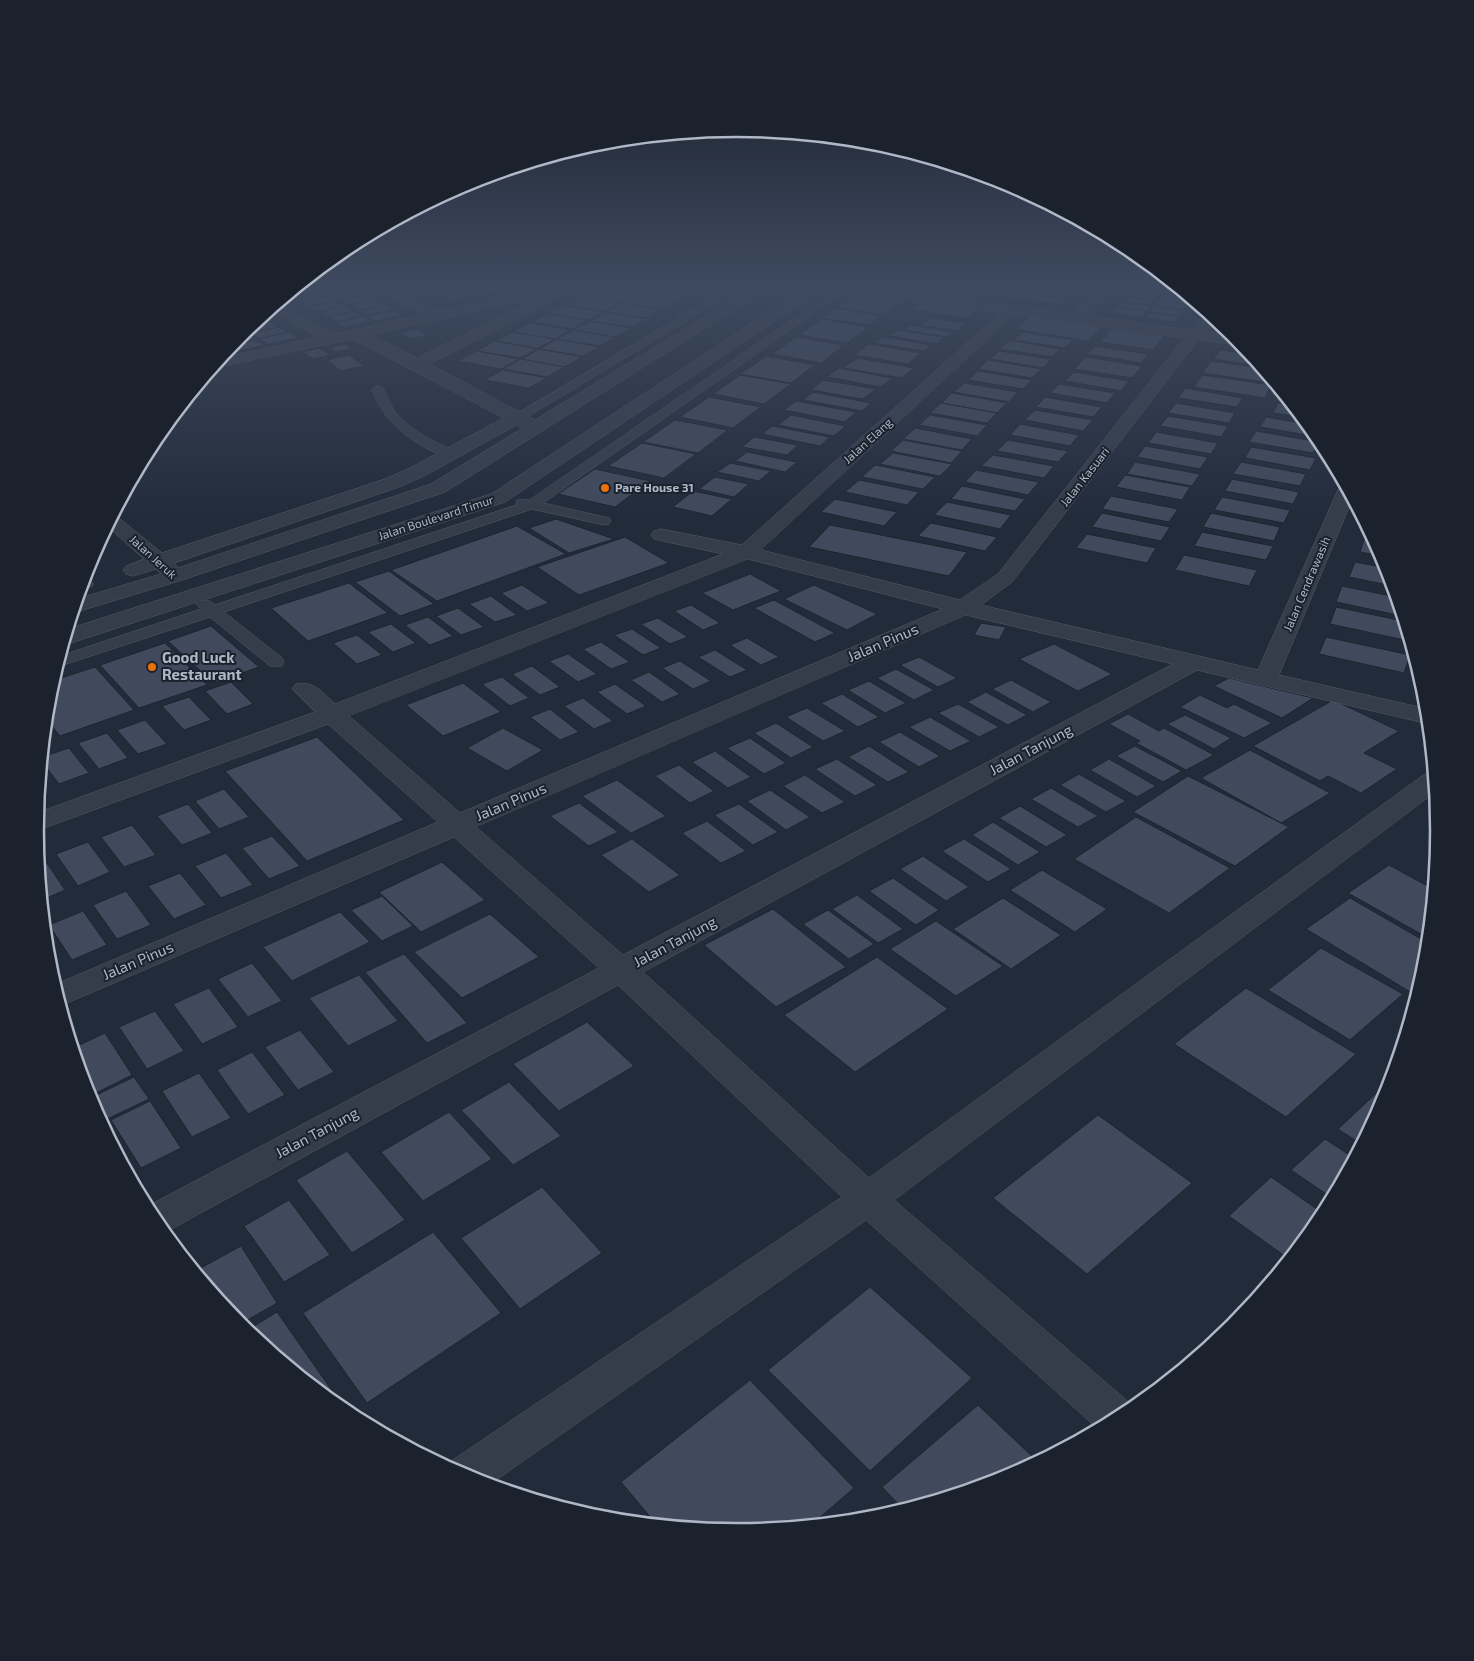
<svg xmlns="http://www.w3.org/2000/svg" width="1474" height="1661" font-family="'Exo 2',sans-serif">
<rect width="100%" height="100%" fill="#222b3a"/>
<path fill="#414a5c" stroke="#1d2431" d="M314 286H346L322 291Z
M348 286 357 290 331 295 323 291Z
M430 286H459L433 291 424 287Z
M459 286 468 291 443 296 434 292Z
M462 286H490L471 290Z
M491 286 506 289 481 295 472 290Z
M600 286H643L648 287 634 294 595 288Z
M651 286H703L691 293Z
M1010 286H1014L1038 289 1032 294 1005 290Z
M1046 286H1059L1075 288 1069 293 1042 289Z
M1136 286H1141L1165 289 1160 294 1132 290Z
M311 287 319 291 292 297 288 295 294 290Z
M650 287 690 293 677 301 636 295Z
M595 288 634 295 619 303 580 296Z
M1168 289 1181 291 1190 298 1164 295Z
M358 290 366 295 340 300 331 296Z
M1005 290 1032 294 1027 300 999 296Z
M1042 290 1069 293 1064 299 1036 295Z
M1132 290 1160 294 1155 300 1127 296Z
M469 291 478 295 453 301 443 296Z
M319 292 327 296 300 302 292 297Z
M858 293 903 300 883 315 837 307Z
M366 295 375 300 348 305 340 301Z
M636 295 676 301 662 309 622 303Z
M1036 295 1064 299 1058 304 1030 300Z
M1164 295 1190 298 1192 300 1188 304 1159 300Z
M328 296 336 301 309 307 301 302Z
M1127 296 1155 300 1151 305 1122 301Z
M579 297 619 303 604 311 564 305Z
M376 300 384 305 358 310 349 305Z
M1159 300 1188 305 1184 310 1154 306Z
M336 301 345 306 318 312 309 307Z
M924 301 978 309 967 318 913 310Z
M1122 302 1151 306 1146 311 1117 307Z
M621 303 662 310 647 318 606 312Z
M385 305 394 310 367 315 358 311Z
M563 305 603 312 588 320 547 313Z
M345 306 354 311 327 317 318 312Z
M1154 306 1184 310 1179 316 1149 312Z
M1117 307 1146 311 1141 317 1111 313Z
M835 308 882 316 869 325 822 318Z
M394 310 403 315 376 321 367 316Z
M354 311 363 316 336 322 327 317Z
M606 312 647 319 632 327 590 321Z
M1149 312 1179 316 1175 322 1145 318Z
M547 314 587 320 572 329 531 322Z
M364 316 373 321 345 328 336 322Z
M1029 316 1101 327 1088 341 1015 329Z
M262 317 270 322 251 326Z
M931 318 966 323 957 331 921 325Z
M822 319 869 327 847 343 799 335Z
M590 321 631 328 616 337 574 330Z
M270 322 279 327 250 333 245 330 250 326Z
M530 323 571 330 555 339 513 332Z
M910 325 953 332 947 337 904 330Z
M279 327 288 332 259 339 251 333Z
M417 329 428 335 411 339 400 333Z
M1112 329 1164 336 1153 350 1100 342Z
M573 330 615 337 600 346 557 339Z
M898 330 944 337 937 344 890 336Z
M289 332 298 338 268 344 259 339Z
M513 332 555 339 538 348 496 341Z
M1022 332 1073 340 1065 348 1014 340Z
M247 334 256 340 232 345 239 336Z
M796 337 844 345 821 363 772 354Z
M883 337 932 345 924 351 874 343Z
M557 339 599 347 583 356 540 349Z
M256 340 265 345 235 352 229 348 232 345Z
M1009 340 1060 349 1052 357 1000 349Z
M495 341 537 349 520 358 477 351Z
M346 344 352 349 336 352 329 348Z
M868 344 921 353 908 364 854 355Z
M1095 346 1148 354 1141 363 1087 354Z
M320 348 330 355 313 359 302 352Z
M539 349 582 357 565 367 522 359Z
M1220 350 1250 354 1260 366 1213 359Z
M476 351 519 359 501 369 458 361Z
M999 351 1051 359 1043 368 990 359Z
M349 355 364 366 341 371 327 360Z
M766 356 815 365 791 383 740 374Z
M1086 357 1142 366 1132 378 1074 369Z
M857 358 914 368 902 378 843 368Z
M521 359 565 367 547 377 503 369Z
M988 360 1041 369 1032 378 978 369Z
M1211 361 1262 368 1271 383 1202 373Z
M839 368 892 378 881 387 827 377Z
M503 370 547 378 529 388 484 380Z
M978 371 1032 380 1023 389 968 380Z
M1074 372 1129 381 1121 391 1065 381Z
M740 375 791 384 764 404 713 394Z
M1202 375 1271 385 1265 398 1194 387Z
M823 380 876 389 863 399 811 390Z
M964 383 1018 392 1009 402 954 392Z
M1059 384 1115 393 1107 403 1050 393Z
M1185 388 1243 398 1237 407 1178 398Z
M813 392 871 403 862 411 803 400Z
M952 393 1007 403 997 413 942 403Z
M709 397 761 407 733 428 680 417Z
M1045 397 1102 407 1093 417 1036 407Z
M796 401 856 412 845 422 784 410Z
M941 403 997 413 987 423 930 413Z
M1176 403 1235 413 1229 423 1168 413Z
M1278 403 1291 405 1302 417 1273 413Z
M1035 410 1093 420 1083 431 1025 420Z
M791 415 846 426 834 436 778 425Z
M930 415 987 425 977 436 919 425Z
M1168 416 1228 426 1221 437 1160 426Z
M1266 417 1307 424 1318 437 1260 427Z
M675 420 728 430 698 453 643 442Z
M1020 424 1079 435 1070 446 1010 435Z
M772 426 830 437 820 446 762 434Z
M915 428 972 439 962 450 903 439Z
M1256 431 1319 442 1313 453 1249 442Z
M1156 432 1218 443 1211 454 1148 443Z
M754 437 798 445 787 455 742 447Z
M903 440 962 451 951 463 891 451Z
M1008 440 1068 451 1058 462 997 451Z
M642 443 696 454 664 478 608 466Z
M1145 446 1208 457 1200 469 1137 457Z
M1251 447 1316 458 1310 470 1245 458Z
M747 452 797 462 785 472 735 461Z
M893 453 952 464 940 476 880 464Z
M993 455 1054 466 1044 478 981 466Z
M1135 462 1200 474 1192 486 1127 474Z
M1241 462 1306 474 1300 486 1233 474Z
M730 463 771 471 759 481 717 472Z
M875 465 935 477 923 489 862 477Z
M595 469 650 481 615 507 558 494Z
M976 470 1039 482 1028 495 965 482Z
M1125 475 1190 487 1182 500 1116 487Z
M715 477 749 484 734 497 699 489Z
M1232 479 1299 492 1293 504 1225 491Z
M859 480 919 492 907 505 845 492Z
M962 486 1025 499 1015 511 951 499Z
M693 491 732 499 712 516 673 507Z
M1111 496 1178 509 1169 522 1102 509Z
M1222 497 1290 510 1284 523 1214 510Z
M835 499 897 512 884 526 821 512Z
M947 502 1011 515 1000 529 934 515Z
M1102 513 1170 527 1161 541 1092 527Z
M1211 513 1280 527 1274 541 1203 527Z
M556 519 614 539 569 553 529 528Z
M931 523 997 537 985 551 918 536Z
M830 525 967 552 949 576 809 547Z
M517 526 566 554 437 601 391 570Z
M1202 532 1273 546 1266 560 1194 546Z
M1087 534 1156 548 1147 563 1076 548Z
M625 537 669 563 579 595 537 567Z
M1365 537 1373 539 1382 556 1360 552Z
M1184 555 1257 570 1249 586 1175 570Z
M1355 562 1388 568 1393 586 1349 577Z
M389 571 434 604 400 616 355 582Z
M750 574 781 591 733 610 702 593Z
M349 583 388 613 308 641 271 608Z
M522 585 549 603 527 611 501 593Z
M814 585 877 614 847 630 784 599Z
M1342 586 1396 597 1402 616 1336 602Z
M491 596 517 615 495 622 469 604Z
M774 600 835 633 815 642 754 608Z
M691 605 720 623 703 630 674 611Z
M1336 607 1403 621 1409 641 1330 624Z
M458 608 484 627 461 635 436 616Z
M428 617 453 636 430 645 405 625Z
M658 618 688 637 670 644 641 624Z
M981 623 1006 627 999 640 974 635Z
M391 624 416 643 393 652 368 632Z
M211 626 259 667 214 683 168 641Z
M632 629 661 648 643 655 614 635Z
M357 635 382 655 357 664 333 643Z
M1326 637 1410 655 1404 673 1319 654Z
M747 638 779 657 761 665 730 645Z
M601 642 630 662 611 669 583 649Z
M165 643 207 685 139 708 100 665Z
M1054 644 1112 674 1078 691 1019 659Z
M715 650 747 670 730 677 698 657Z
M568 654 597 674 578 682 549 661Z
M919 657 957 678 938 687 900 665Z
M680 661 711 681 693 689 662 668Z
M532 666 560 687 540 695 512 674Z
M95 667 134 710 60 736 46 719 52 681Z
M896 669 934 690 914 700 877 678Z
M649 672 680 694 662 702 631 680Z
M502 677 529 698 510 706 482 684Z
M1229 678 1313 698 1282 718 1214 686Z
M1011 680 1051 702 1033 712 992 689Z
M869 681 906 703 885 713 848 690Z
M231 682 253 704 227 714 205 691Z
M463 683 501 712 443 736 406 705Z
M615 684 646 706 627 714 597 692Z
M986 692 1027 715 1008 725 967 702Z
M842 694 879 717 858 727 821 703Z
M1200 695 1227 708 1234 704 1272 723 1244 738 1180 707Z
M189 697 211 720 184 730 162 706Z
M583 698 613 721 594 729 564 706Z
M1333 700 1399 731 1364 753 1397 769 1361 793 1328 776 1320 781 1253 746Z
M958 704 999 727 979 737 938 713Z
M807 708 845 731 823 741 786 717Z
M550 709 579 732 560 740 530 717Z
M1128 714 1159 731 1164 728 1214 755 1186 770 1136 743 1140 741 1109 724Z
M1185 715 1231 738 1214 749 1167 724Z
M930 717 971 741 950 751 909 727Z
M145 720 167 744 138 754 117 730Z
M776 723 813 747 791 758 754 733Z
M503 728 543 750 507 771 467 748Z
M900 732 940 756 919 767 879 742Z
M107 733 128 758 99 769 78 743Z
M317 737 404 820 307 861 225 771Z
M750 738 786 763 764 774 727 748Z
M869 746 909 772 888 782 848 757Z
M1135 746 1182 771 1163 782 1116 756Z
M69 748 89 773 59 784 42 762V757Z
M1250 750 1330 793 1281 823 1201 778Z
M715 751 751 777 728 788 692 762Z
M837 759 877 785 855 796 815 769Z
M1109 759 1156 786 1137 797 1090 770Z
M679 765 714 791 690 803 655 776Z
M1079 774 1126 801 1106 812 1060 785Z
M805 775 845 802 822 813 783 786Z
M1188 776 1281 823 1289 827 1235 866 1133 812Z
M617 780 666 816 631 833 582 796Z
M1051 788 1098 816 1078 827 1031 799Z
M224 789 249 817 219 829 195 801Z
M770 790 810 817 786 830 747 801Z
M579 803 618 832 589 846 550 816Z
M188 804 212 833 182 845 157 816Z
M739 804 778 832 753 845 714 815Z
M1020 806 1067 835 1046 847 999 818Z
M1136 817 1230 868 1169 913 1074 859Z
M707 821 746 851 721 863 682 833Z
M993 822 1040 852 1018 865 972 835Z
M132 825 156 855 124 867 101 837Z
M272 836 300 866 269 879 242 848Z
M632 839 680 875 649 892 601 855Z
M964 839 1011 869 988 882 942 851Z
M88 842 110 872 78 886 56 854Z
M226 853 253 885 221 898 195 866Z
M923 856 969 887 946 901 900 869Z
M44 859 65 890 42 900 38 861Z
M442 862 485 900 421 932 379 892Z
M1389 865 1433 889 1428 938 1348 893Z
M1042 870 1107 909 1075 932 1010 890Z
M180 873 206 905 174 919 148 886Z
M893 878 939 910 916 925 869 891Z
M126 891 151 925 117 939 93 905Z
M857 895 903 929 878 943 832 909Z
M382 896 413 926 382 941 351 910Z
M1003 898 1061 935 1011 969 953 929Z
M1350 898 1428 943 1425 968 1417 996 1306 929Z
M773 909 846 967 776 1007 704 945Z
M828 910 874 944 849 959 803 924Z
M83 911 107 945 72 960 49 925Z
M340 912 370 942 292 981 263 947Z
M490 914 539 957 462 998 414 952Z
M936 921 1003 966 956 996 890 949Z
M47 947 58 966 49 970 48 967Z
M1321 948 1403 994 1350 1040 1268 990Z
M404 954 467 1023 427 1043 365 972Z
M877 957 948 1009 855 1072 784 1015Z
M252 963 282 1001 248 1017 218 979Z
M359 975 398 1021 348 1046 309 998Z
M209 988 238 1027 202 1044 173 1004Z
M1246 988 1356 1054 1286 1117 1174 1044Z
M155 1011 184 1051 147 1069 119 1027Z
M587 1022 634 1066 559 1111 513 1064Z
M300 1030 334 1072 298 1090 265 1047Z
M105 1033 132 1075 94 1094 80 1071 73 1048Z
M252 1052 285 1095 248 1114 217 1070Z
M199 1073 231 1118 192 1137 162 1091Z
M134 1077 149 1099 101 1122 88 1099Z
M509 1082 561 1136 513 1165 461 1110Z
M1384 1086 1389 1089 1385 1099 1361 1144 1338 1129Z
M150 1101 181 1148 141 1168 111 1120Z
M449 1112 492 1159 423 1201 381 1152Z
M1098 1115 1192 1183 1087 1274 993 1198Z
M1325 1139 1354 1158 1332 1198 1291 1170Z
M347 1151 405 1220 352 1253 296 1180Z
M1271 1177 1324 1214 1289 1259 1229 1216Z
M542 1187 602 1253 520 1309 461 1238Z
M289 1200 330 1255 284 1282 244 1226Z
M433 1232 501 1313 367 1403 303 1313Z
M241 1246 277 1303 239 1325 215 1295 199 1269Z
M870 1287 972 1378 870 1471 768 1370Z
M277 1312 342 1405 338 1407 246 1331Z
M750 1380 854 1488 811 1525 737 1532 657 1525 621 1482Z
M978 1405 1038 1462 1005 1479 904 1510 882 1487Z"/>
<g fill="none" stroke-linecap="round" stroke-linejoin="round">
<g stroke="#535a68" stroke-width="1">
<path id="lane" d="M732 286H744L522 420 518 421 512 417Z
M842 286H853L543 503 609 518 611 521 609 524 604 525 532 509 224 612 282 658 284 662 282 666H270L210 617 57 667 60 656 201 609 196 604 198 601H210L215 605 516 505 517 500H529Z
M378 386 382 387C387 395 390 404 395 412 410 431 433 441 455 451L457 454 455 457C447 459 440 454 432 451 404 437 384 420 372 390Z
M84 577 88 578 94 584 91 587H81Z"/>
</g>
<g stroke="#535a68" stroke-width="1">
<path id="street" d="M370 286H387L439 311 537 290 542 291 543 295 563 286H580L578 289 429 364 535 420 756 286H772L445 492 182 580 73 613 77 599 161 574 156 569 133 576 126 574 123 570 126 566 144 559 107 526 114 514 162 553 385 479 410 468 504 418 353 339 213 368 221 358 318 337 270 310 278 304 334 334 423 315ZM538 298 417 358 370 335ZM517 425 523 428 431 484 178 568 174 563 399 487 424 476Z
M809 286 874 287 1073 314 1100 286H1114L1087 316 1191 330 1206 312 1215 319 1205 332 1235 336 1242 345 1198 340 1012 582 981 605 1258 670 1338 490 1344 485 1352 500 1279 675 1427 709 1429 724 1197 670 643 972 869 1178 1425 774 1433 772 1435 792 894 1200 1132 1405 1134 1409 1098 1429 866 1220 489 1485 468 1479 447 1468 450 1462 842 1197 618 985 164 1233 146 1207 599 968 454 837 60 1006 54 985 438 822 328 724 36 831 37 813 315 712 292 689 296 684C313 680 323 693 335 704L723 554 654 539 651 535 654 531 661 529 742 545 1000 313 874 295 821 290 505 502 74 642 64 643 68 629 491 494ZM1014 315 1184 338 998 574 960 600 761 550ZM748 559 943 609 460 813 349 716ZM966 615 1173 664 623 955 476 827Z"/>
</g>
<use href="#lane" fill="#353d4a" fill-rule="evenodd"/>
<use href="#street" fill="#353d4a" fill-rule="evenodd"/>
</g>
<linearGradient id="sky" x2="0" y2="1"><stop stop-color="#131820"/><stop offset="0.55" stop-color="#3e4a60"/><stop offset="1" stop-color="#3e4a60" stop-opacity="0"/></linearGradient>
<rect width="1474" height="518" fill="url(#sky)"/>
<g fill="#e8710a" stroke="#1b222e" stroke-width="2">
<circle cx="605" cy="488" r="5"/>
<circle cx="152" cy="667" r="5"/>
</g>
<g text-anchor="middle" stroke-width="4" stroke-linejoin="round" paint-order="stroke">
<g font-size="12" fill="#b0b7c6" stroke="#1b222e">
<text transform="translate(868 441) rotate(-42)" y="4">Jalan Elang</text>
<text transform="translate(1085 477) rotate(-52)" y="4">Jalan Kasuari</text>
<text transform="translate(436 518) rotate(-18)" y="4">Jalan Boulevard Timur</text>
<text transform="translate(153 557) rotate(42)" y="4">Jalan Jeruk</text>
<text transform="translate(1307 584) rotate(-67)" y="4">Jalan Cendrawasih</text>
</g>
<g font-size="12" font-weight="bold" fill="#b0b7c6" stroke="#1b222e" text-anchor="start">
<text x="615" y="492">Pare House 31</text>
</g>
<g font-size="15" fill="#b0b7c6" stroke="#1b222e">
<text transform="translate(883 643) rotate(-23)" y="5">Jalan Pinus</text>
<text transform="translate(1031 750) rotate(-28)" y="5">Jalan Tanjung</text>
<text transform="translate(511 802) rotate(-23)" y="5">Jalan Pinus</text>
<text transform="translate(675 942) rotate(-28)" y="5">Jalan Tanjung</text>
<text transform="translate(138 961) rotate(-23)" y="5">Jalan Pinus</text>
<text transform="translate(317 1133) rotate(-28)" y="5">Jalan Tanjung</text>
</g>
<g font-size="15" font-weight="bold" fill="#b0b7c6" stroke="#1b222e" text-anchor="start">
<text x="162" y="663">Good Luck<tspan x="162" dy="17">Restaurant</tspan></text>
</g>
</g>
<path d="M0 0H1474V1661H0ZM44 830a693 693 0 1 1 1386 0a693 693 0 1 1-1386 0Z" fill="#1b222e" fill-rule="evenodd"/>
<path fill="none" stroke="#b0b7c6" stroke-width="2.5" d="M44 830a693 693 0 1 1 1386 0a693 693 0 1 1-1386 0Z"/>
</svg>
